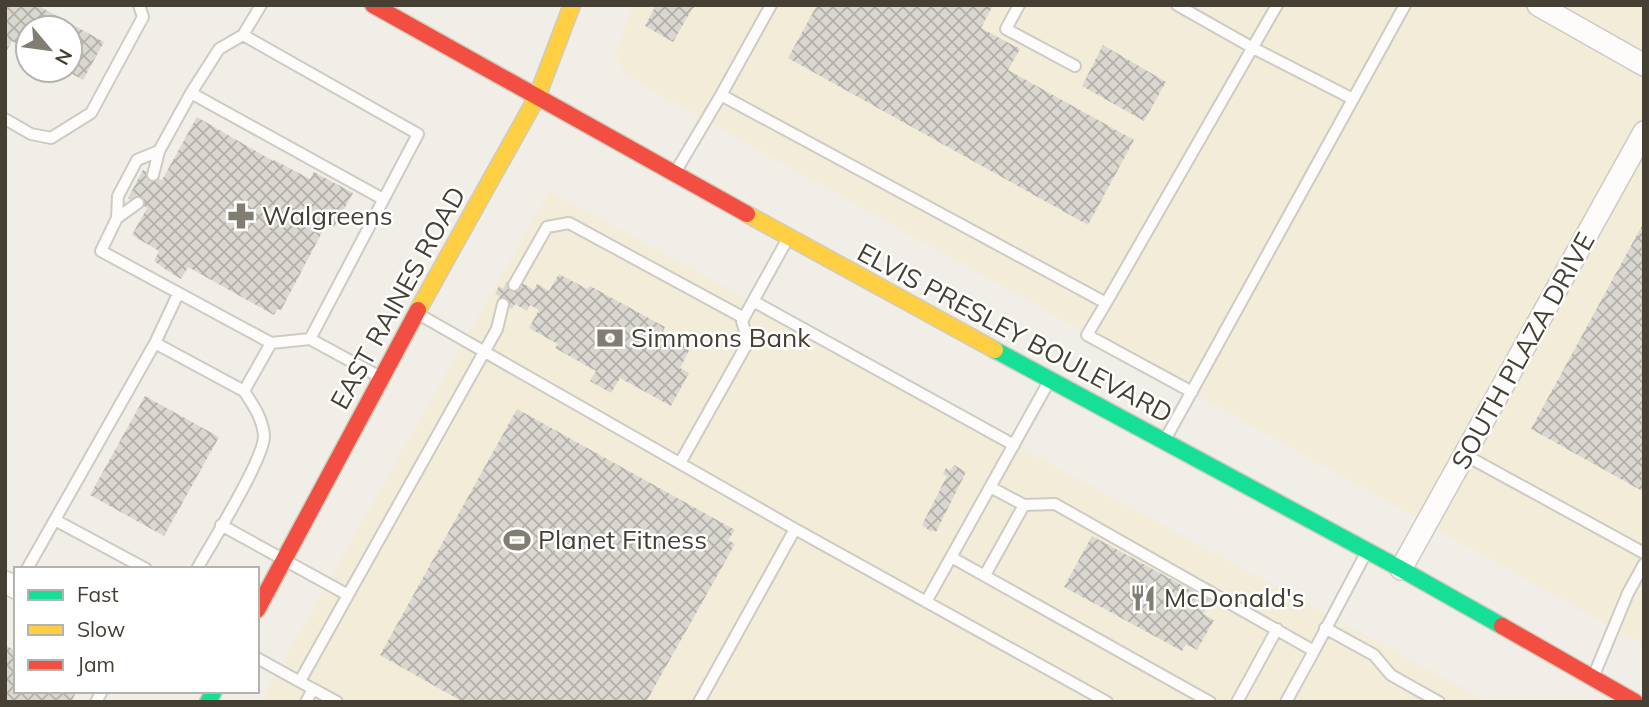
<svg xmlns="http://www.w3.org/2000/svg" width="1649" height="707" font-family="Mulish,sans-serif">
<defs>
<pattern id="building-cross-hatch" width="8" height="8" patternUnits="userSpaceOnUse" patternTransform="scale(1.75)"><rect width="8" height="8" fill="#d9d7cf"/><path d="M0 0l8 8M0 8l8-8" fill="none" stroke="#b2b0a9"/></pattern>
</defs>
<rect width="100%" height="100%" fill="#f0eee6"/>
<path fill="#f3ecd8" d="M633 5H1644V645L625 75 615 54Z
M549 191 1488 702H260Z"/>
<path fill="url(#building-cross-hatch)" d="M5 5H37L104 42 83 80 65 70H70V28H28V50L12 41 5 54Z
M656 5H697L692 9 673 42 645 26Z
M817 5H993L981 28 1020 49 1008 70 1134 140 1088 225 788 58Z
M1103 45 1166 82 1144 121 1082 86Z
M197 117 273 161 274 160 310 179 314 172 353 193 334 227 327 223 281 310 277 309 274 315 188 267 181 279 168 271 154 261 159 251 132 235 147 208 128 198 143 170 162 180Z
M1644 222V492L1531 429Z
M559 274 587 289 590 286 665 327 663 331 691 347 680 368 689 373 671 406 620 378 611 393 590 381 596 371 555 348 558 344 529 328 539 310 530 305 527 311 515 304 512 309 497 301 500 296 495 294 499 286 503 289 507 282 519 288 522 283 534 290 537 284 549 291Z
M145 396 219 437 164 536 90 495Z
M517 409 735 530 728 540 735 544 646 702H463L380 655Z
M954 465 966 472 936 532 931 530V532L922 525 947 476 943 474 946 468 950 471Z
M1092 536 1211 601 1203 614 1214 620 1197 650 1186 644 1182 651 1064 587Z
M5 645 16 651V691H77L71 702H5Z"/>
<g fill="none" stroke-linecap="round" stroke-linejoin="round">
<g stroke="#cdcbc4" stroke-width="14">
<path id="lane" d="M261 5 243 35 219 49 191 93 159 151 137 160 118 196 117 218 101 251 271 343 310 339 380 377
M771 5 721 95 1106 303 1277 5
M1019 5 1006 29 1075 66
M1177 5 1253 48 1353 99
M243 35 418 134 310 339
M191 93 383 199
M5 119 31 134 51 138 91 113 143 17 139 5
M676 171 721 95
M153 175 159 151
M117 218 138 203
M514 285 547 227 569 223 744 318
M753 301 1014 445
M1106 303 1087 335 1192 392
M420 315 795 529 1107 702
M155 343 244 391
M1166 438 1405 5
M1465 455 1644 553
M680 463 748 342 742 321 787 240
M990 487 1024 505 1055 504 1314 651 1366 553
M55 520 146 569
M221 525 348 595 300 681
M951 557 1210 702
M27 569 155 343 178 294
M197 569C211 544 264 459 264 436 263 419 253 405 244 391L271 343
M985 575 1024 505
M348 595 497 329 503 304
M926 602 1047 385
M1325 628 1374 655 1391 675 1439 702
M257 658 313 689 306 702
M1594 675 1628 593 1644 564
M313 689 337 702
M96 702 102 691
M699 702 795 529
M1237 702 1277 629
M1286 702 1314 651"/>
</g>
<g stroke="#cdcbc4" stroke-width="24">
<path id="street" d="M1538 5 1644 65
M1401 569 1644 132
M5 582 16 588"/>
</g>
<g stroke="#cfccbd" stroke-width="19">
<path id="fast" d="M995 350 1401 569 1502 626
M208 702 214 691"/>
</g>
<g stroke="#cfccbd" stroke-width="19">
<path id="slow" d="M747 214 995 350
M418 310 537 97 572 5"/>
</g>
<g stroke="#cfccbd" stroke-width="19">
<path id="jam" d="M373 5 747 214
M257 610 418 310
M1502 626 1635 702"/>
</g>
<use href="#lane" stroke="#fdfcfb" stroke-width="10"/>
<use href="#street" stroke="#fdfcfb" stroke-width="21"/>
<use href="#fast" stroke="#16e098" stroke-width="16"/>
<use href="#slow" stroke="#ffcf43" stroke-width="16"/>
<use href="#jam" stroke="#f24e42" stroke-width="16"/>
</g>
<defs>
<g id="pharmacy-bare" transform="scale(2.1)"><path d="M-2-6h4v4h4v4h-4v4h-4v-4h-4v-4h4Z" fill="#817d72" stroke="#fff" stroke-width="2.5" paint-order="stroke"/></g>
<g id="bank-bare" transform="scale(2.1)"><path d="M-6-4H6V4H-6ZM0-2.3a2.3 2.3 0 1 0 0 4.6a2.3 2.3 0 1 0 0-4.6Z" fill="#817d72" stroke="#fff" stroke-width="2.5" paint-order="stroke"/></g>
<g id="stadium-bare" transform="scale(2.1)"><path d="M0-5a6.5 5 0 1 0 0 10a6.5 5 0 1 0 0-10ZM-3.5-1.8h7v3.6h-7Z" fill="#817d72" stroke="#fff" stroke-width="2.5" paint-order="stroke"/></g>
<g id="restaurant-bare" transform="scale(2.1)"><path d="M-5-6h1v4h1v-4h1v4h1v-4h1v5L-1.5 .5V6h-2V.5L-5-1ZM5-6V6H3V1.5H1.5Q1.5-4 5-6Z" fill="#817d72" stroke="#fff" stroke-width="2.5" paint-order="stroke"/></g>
</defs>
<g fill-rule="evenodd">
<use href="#pharmacy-bare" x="241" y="216"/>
<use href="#bank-bare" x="610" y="338"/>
<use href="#stadium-bare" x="517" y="540"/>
<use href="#restaurant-bare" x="1143" y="598"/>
</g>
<g text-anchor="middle" stroke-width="5" stroke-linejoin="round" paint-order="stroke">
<g font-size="26" fill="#454033" stroke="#fff" text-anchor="start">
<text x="262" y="225">Walgreens</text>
<text x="631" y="347">Simmons Bank</text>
<text x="538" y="549">Planet Fitness</text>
<text x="1164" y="607">McDonald's</text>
</g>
<g font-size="26" fill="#454033" stroke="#fff">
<text transform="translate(398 298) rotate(-61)" y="9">EAST RAINES ROAD</text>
<text transform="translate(1015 333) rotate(28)" y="9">ELVIS PRESLEY BOULEVARD</text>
<text transform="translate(1523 351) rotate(-61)" y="9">SOUTH PLAZA DRIVE</text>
</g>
</g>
<rect width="1649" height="707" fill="none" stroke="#454033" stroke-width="14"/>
<rect x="14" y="567" width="245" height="126" fill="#ffffff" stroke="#b5b3ad" stroke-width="2"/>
<rect x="28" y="590" width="35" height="10" fill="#16e098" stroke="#b5b3ad" stroke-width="2"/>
<text x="77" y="602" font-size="21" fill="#454033">Fast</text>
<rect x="28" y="625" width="35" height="10" fill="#ffcf43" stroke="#b5b3ad" stroke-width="2"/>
<text x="77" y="637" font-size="21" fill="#454033">Slow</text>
<rect x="28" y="660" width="35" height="10" fill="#f24e42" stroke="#b5b3ad" stroke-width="2"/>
<text x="77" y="672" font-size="21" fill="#454033">Jam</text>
<g transform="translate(49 49) rotate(119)"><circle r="33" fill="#ffffff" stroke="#b5b3ad" stroke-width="2"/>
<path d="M0-5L12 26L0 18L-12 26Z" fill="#817d72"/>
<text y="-10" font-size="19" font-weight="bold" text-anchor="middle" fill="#454033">N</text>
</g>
</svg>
